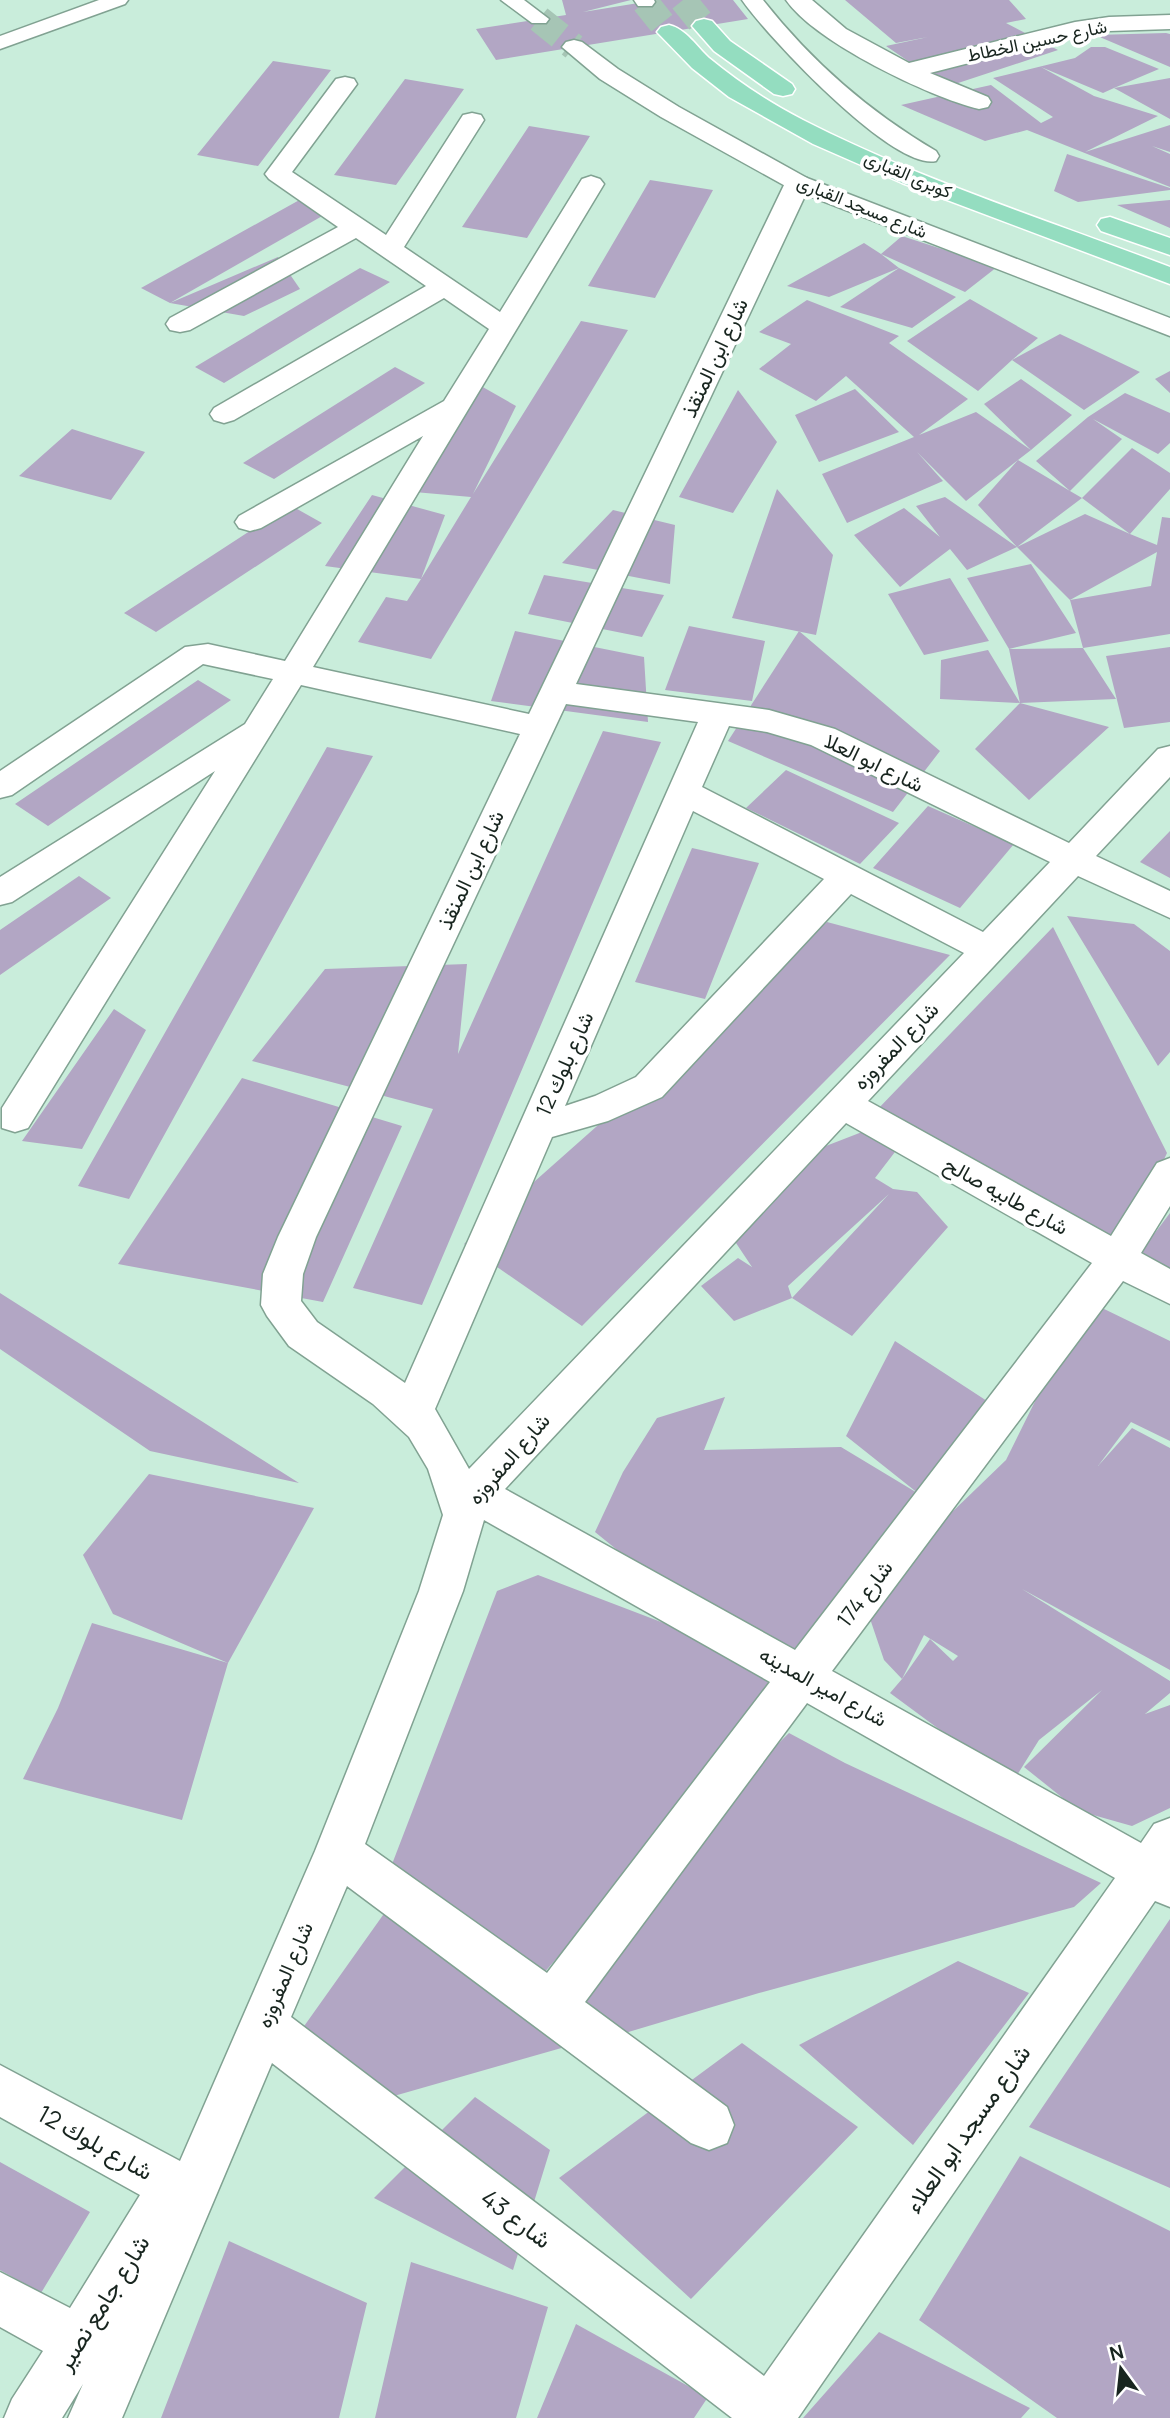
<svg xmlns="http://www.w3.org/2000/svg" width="1170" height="2418" font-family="Manrope,Vazirmatn,sans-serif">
<rect width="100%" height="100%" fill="#c9eddb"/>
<path fill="#b2a6c4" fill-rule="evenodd" d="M562 0H631L583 12 657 0H733L748 19 496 60 476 29 566 15Z
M845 0H1009L1026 19 1006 23 1058 50 946 87 886 46 928 37 896 43Z
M1166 33 1170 34V67L1095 35Z
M1091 47H1105L1159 69 1114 88 1170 78V119L1114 88 1103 93 1041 67 1094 96 1158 116 1085 152 1170 125V152L1152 146 1170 154V187L1027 130 985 141 901 105 991 85 1041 123 1053 117 993 78 1075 58Z
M273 61 331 70 258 166 197 155Z
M405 79 464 89 396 185 334 175Z
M529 126 590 136 527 238 462 227Z
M1067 154 1170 188V190L1078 202 1054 191Z
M650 180 713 190 655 298 588 286Z
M303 198 331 211 170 303 278 257 300 289 244 316 170 303 141 288Z
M1170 200V228L1117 205Z
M902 236 997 267 965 292 881 254 899 268 956 297 912 328 840 307 899 268 829 297 787 286 864 243 881 254Z
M360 268 390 282 224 383 195 367Z
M970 299 1038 338 1012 360 1060 334 1140 372 1084 410 1012 360 978 391 907 341Z
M807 300 899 336 889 343 968 399 919 435 976 412 1031 450 1018 460 1070 491 1036 461 1088 417 1125 393 1170 413V443L1158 454 1093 419 1122 439 1070 491 1082 498 1017 547 967 570 950 549 900 587 854 535 904 508 940 537 916 506 945 497 1017 547 978 505 1018 460 966 501 917 452 943 481 847 523 822 474 914 437 846 376 816 401 759 369 791 344 759 332Z
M581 321 628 330 431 659 358 642 386 597 407 601 421 579 325 566 372 495 445 515 421 579 471 497 403 491 481 386 516 406 473 494Z
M395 367 425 383 274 479 243 463Z
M1170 371V393L1155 379Z
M1021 379 1072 415 1031 450 984 404Z
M855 389 899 432 819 462 795 415Z
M738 390 777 442 733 513 679 497Z
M72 429 145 452 111 500 19 476Z
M1132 448 1170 473V489L1130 534 1157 545 1162 517 1170 518V634L1083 648 1070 600 1017 547 1085 514 1130 534 1082 498ZM1157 552 1151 586 1070 600Z
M777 489 833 555 816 635 732 618Z
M290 505 322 523 156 632 124 613Z
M613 510 675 525 670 584 562 563Z
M1031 564 1076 633 1009 649 967 578Z
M544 575 664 595 642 637 528 614Z
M950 578 989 641 924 655 888 594Z
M689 626 765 641 752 701 665 690Z
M515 631 644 657 648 722 491 701Z
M799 631 940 751 893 812 728 741Z
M1170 647V722L1124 728 1106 656Z
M1083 648 1116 699 1020 703 1009 649Z
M988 650 1020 703 940 699 941 660Z
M198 680 231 700 48 826 15 804Z
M1020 703 1109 727 1029 800 975 749Z
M603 731 661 742 422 1305 353 1288 433 1109 252 1061 325 969 467 964 458 1054Z
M327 747 373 756 129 1199 78 1186Z
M786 770 899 823 860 864 746 808Z
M928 806 1014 844 960 908 873 868Z
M1170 831V878L1140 862Z
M692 848 759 863 705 999 635 982Z
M79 876 111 898 0 975V930Z
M1067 916 1134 924 1170 951V1052L1158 1066Z
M827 922 950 955 582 1326 464 1244Z
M1053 927 1167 1153 1117 1259 876 1111Z
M114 1009 146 1030 82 1149 22 1141Z
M242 1078 402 1126 323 1302 118 1264Z
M862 1132 898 1148 875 1178 893 1189 917 1192 948 1227 852 1336 792 1298 889 1194 788 1286 792 1298 734 1321 701 1286 738 1258 752 1267 734 1240 813 1151Z
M1170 1213V1288L1130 1266Z
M0 1293 299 1483 150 1451 0 1349Z
M1100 1307 1170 1341V1441L1131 1422 1098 1466 1132 1428 1170 1448V1670L1022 1589 1170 1681V1693L1145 1714 1170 1705V1808L1132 1826 1079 1811 1024 1767 1102 1690 1039 1740 1012 1783 890 1693 902 1679 930 1639 953 1661 958 1656 924 1635 902 1679 884 1660 863 1598 1006 1460 1048 1375Z
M895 1341 987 1401 919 1494 846 1436Z
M725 1397 704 1450 841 1447 919 1494 782 1664 653 1579 595 1532 623 1472 657 1418Z
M149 1474 314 1508 228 1663 182 1820 23 1779 58 1708 92 1623 228 1663 113 1614 83 1555Z
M538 1575 803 1676 529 1990 384 1885 497 1591Z
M789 1733 845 1763 1101 1883 1074 1907 759 1993 615 2036 551 2007 671 1849Z
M388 1908 593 2039 366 2104 290 2046Z
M1170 1919V2188L1029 2127Z
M958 1961 1029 1993 913 2145 799 2045Z
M742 2043 858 2127 691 2299 559 2178Z
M475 2097 550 2150 513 2270 374 2198Z
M1020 2156 1170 2231V2418H1057L919 2320Z
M0 2162 90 2212 41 2293 0 2270Z
M229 2241 367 2303 339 2418H161Z
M411 2262 548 2307 516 2418H375Z
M576 2324 708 2397 694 2418H537Z
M879 2332 1030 2408 1021 2418H803Z"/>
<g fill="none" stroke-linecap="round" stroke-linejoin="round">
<path stroke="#a6c5b5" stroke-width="27" stroke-dasharray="27 13" stroke-linecap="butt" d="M539 19 574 47"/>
<path stroke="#a6c5b5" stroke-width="27" stroke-dasharray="27 13" stroke-linecap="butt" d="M683 0 704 26
M645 2 669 32"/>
<g stroke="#81a292" stroke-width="3">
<path id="service" d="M99 0H128L125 4 0 49V36Z
M501 0H524L549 19 546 23H532Z
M634 0H654L655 2 652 6H638Z
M742 0H763C812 62 868 111 936 151L939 156 936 161C893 171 767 36 742 0Z"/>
</g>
<g stroke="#81a292" stroke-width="3">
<path id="minor" d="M786 0H812L846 29 909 63 1075 22 1109 17 1170 15V29L1109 31 1075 36 930 73 988 97 991 102 988 107 979 109C929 97 815 42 786 0Z
M345 77 354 79 357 84 292 172 386 235 463 115 472 113 481 115 484 120 404 247 500 312 582 179 591 176 600 179 604 184 313 667 529 714 785 183 789 178 798 175 807 178 811 183 576 684 769 710 835 729 1069 843 1158 749 1170 746V777L1096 856 1170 891V918L1078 876 868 1101 1111 1236 1157 1163 1170 1158V1206L1141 1253 1170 1269V1304L1123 1281 832 1671 1141 1843 1154 1824 1170 1818V1907L1155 1901 798 2418H732L272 2063 122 2418H68L83 2384 62 2418H4L12 2399 43 2351 0 2327V2272L70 2308 140 2195 0 2117V2065L180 2161 315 1851 419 1591 443 1515 428 1469 409 1437 373 1404 289 1346 267 1316 261 1305 263 1274 278 1237 520 734 301 685 28 1128 15 1132 2 1128V1108L215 771 12 902 0 905V877L245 724 273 679 203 664 12 795 0 798V771L185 647 208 644 285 661 423 436 261 528 250 531 239 528 235 522 239 516 444 401 489 329 444 298 234 420 224 423 214 420 210 414 214 408 426 286 356 238 190 330 180 332 170 330 166 324 170 318 338 227 269 179 265 174 336 79ZM566 704 698 722 405 1383 317 1322 301 1301 303 1274 316 1237ZM729 726 767 732 811 745 1050 862 983 932 702 787ZM693 811 824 879 636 1077 595 1096 565 1106ZM851 894 964 953 469 1469 435 1409 552 1137 608 1121 662 1097ZM846 1123 1092 1263 795 1650 505 1489ZM484 1520 770 1682 547 1973 365 1844 463 1591ZM807 1703 1115 1878 764 2376 291 2017 347 1886 691 2143 709 2150 727 2143 734 2125 727 2107 585 2002Z"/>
</g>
<g stroke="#81a292" stroke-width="3">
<path id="tertiary" d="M574 40 582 42 618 69 679 107 807 178 1170 318V336L789 188 661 117 600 79 562 47 566 42Z"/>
</g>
<g stroke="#fff" stroke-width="3">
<path id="primary" d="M704 19 712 21 730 41 792 84 795 89 792 94 783 96 774 94 714 51 692 26 696 21Z
M669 25C686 29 697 47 709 58 738 82 770 103 803 120 920 180 1047 220 1170 267V284L902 183 813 144 729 97 692 68 657 32 661 27Z
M1110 217 1170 238V255L1101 231 1097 225 1101 219Z"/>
</g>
<use href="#service" fill="#fff" fill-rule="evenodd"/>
<use href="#minor" fill="#fff" fill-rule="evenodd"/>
<use href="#tertiary" fill="#fff" fill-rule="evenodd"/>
<use href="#primary" fill="#94ddc0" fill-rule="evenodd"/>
</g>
<g text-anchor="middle" stroke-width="7" stroke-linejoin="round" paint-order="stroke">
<g font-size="18" fill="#18251f" stroke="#fff">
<text transform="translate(1037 41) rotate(-12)" y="6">شارع حسين الخطاط</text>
<text transform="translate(908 175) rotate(23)" y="6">كوبرى القبارى</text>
<text transform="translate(862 207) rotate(22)" y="6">شارع مسجد القبارى</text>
</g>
<g font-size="21" fill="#18251f" stroke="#fff">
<text transform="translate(715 358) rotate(-65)" y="7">شارع ابن المنقذ</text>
<text transform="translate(874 763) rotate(26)" y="7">شارع ابو العلا</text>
<text transform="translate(471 870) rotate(-65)" y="7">شارع ابن المنقذ</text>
<text transform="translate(896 1046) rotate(-46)" y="7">شارع المفروزه</text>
<text transform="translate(565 1064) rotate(-66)" y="7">شارع بلوك 12</text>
<text transform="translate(1006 1196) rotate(29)" y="7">شارع طابيه صالح</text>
<text transform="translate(509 1459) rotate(-49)" y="7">شارع المفروزه</text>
<text transform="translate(865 1594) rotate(-53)" y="7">شارع 174</text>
<text transform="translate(823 1687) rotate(29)" y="7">شارع امير المدينه</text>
<text transform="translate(285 1975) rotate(-67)" y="7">شارع المفروزه</text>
</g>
<g font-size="24" fill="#18251f" stroke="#fff">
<text transform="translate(968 2129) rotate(-55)" y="8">شارع مسجد ابو العلاء</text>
<text transform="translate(95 2143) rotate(29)" y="8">شارع بلوك 12</text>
<text transform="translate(516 2219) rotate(37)" y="8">شارع 43</text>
<text transform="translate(103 2303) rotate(-58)" y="8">شارع جامع نصير</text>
</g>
</g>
<g transform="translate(1121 2369) rotate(345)" stroke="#ffffff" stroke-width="5" paint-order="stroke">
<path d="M0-5L12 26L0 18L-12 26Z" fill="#18251f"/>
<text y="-10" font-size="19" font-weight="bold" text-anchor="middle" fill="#18251f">N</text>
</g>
</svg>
